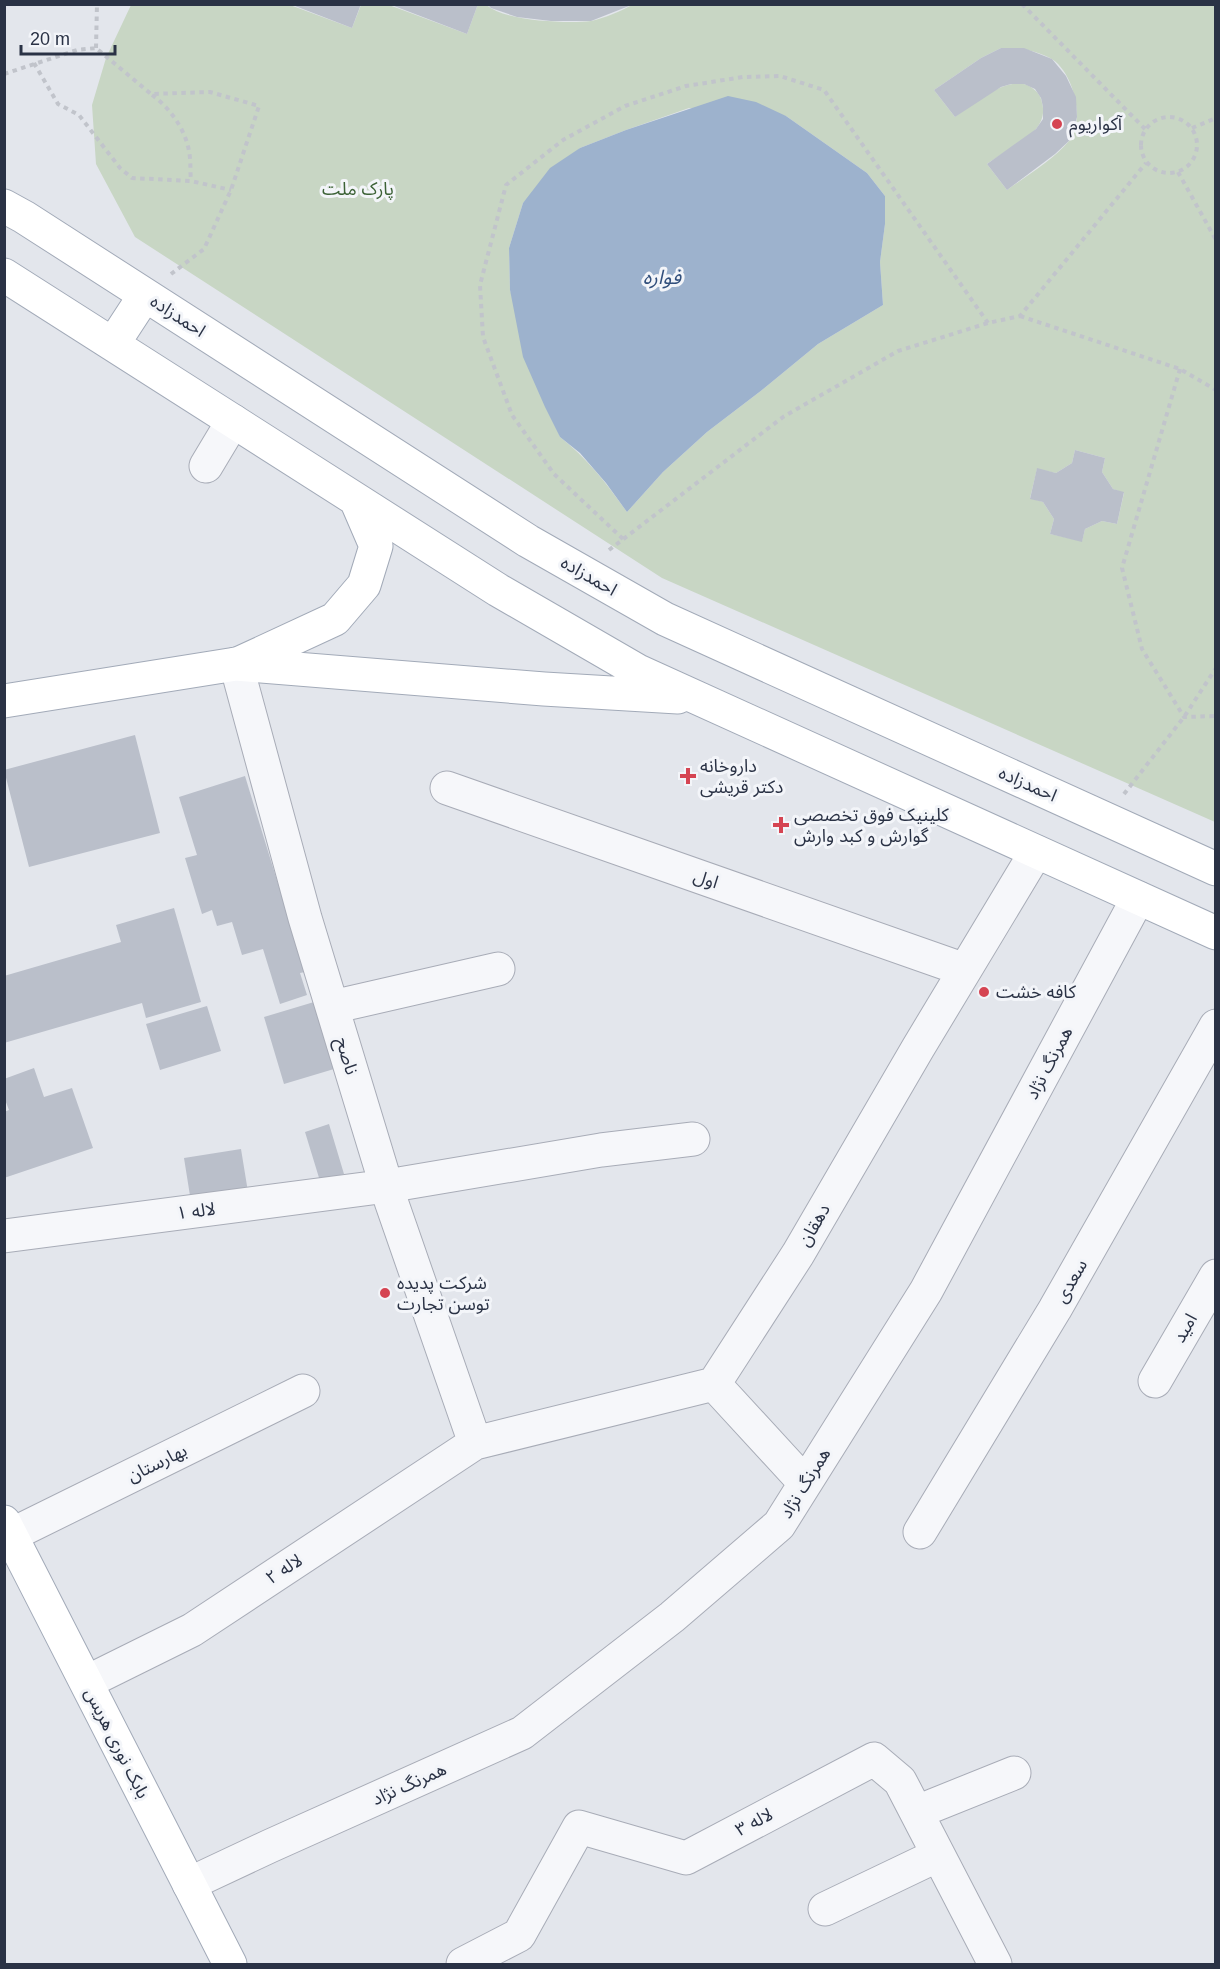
<svg xmlns="http://www.w3.org/2000/svg" width="1220" height="1969" font-family="Arial,'Noto Sans Arabic',sans-serif">
<rect width="100%" height="100%" fill="#e3e6ec"/>
<path fill="#c8d6c4" fill-rule="evenodd" d="M478 4 487 5C503 21 568 24 591 21 605 18 621 11 634 4L1215 5V822L662 578 135 237 96 164 92 105 106 58 131 5H290L352 28 361 5H389L467 34ZM1001 48C1021 48 1032 49 1050 58 1073 70 1086 120 1069 141 1053 160 1028 175 1007 190L987 164C1001 154 1024 141 1036 129 1042 122 1045 112 1042 103 1041 95 1036 90 1029 86 1006 75 973 105 955 117L934 90 981 58ZM689 108 786 116 867 173 885 196V224L880 262 883 305 818 344 762 390 707 432 663 472 627 512C607 484 587 458 560 437L510 290 509 248 523 203 580 148 626 130ZM1075 450 1105 458 1102 472 1113 489 1124 493 1117 524 1102 521 1085 529 1082 541 1050 534 1054 519 1043 502 1030 498 1037 469 1056 473 1072 463Z"/>
<path fill="#9db2cd" d="M728 96 756 102 786 116 867 173 885 196V224L880 262 883 305 818 344 762 390 707 432 663 472 627 512 606 483 580 453 560 437 545 407 523 357 510 290 509 248 523 203 550 168 580 148 626 130Z"/>
<path fill="#babfca" d="M290 4H361L352 28Z
M389 4H478L467 34Z
M487 4H634L591 21H551L517 17 491 8Z
M1001 48H1024L1052 59 1066 76 1076 97 1077 117 1071 139 1055 154 1007 190 987 164 1036 129 1043 119V107L1041 98 1035 89 1024 84H1011L1001 87 955 117 934 90 981 58Z
M1075 450 1105 458 1102 472 1113 489 1124 492 1117 524 1102 521 1085 529 1082 542 1050 534 1054 519 1043 502 1030 499 1037 468 1056 473 1072 463Z
M135 735 160 833 29 867 4 770Z
M245 776 305 972 300 973 307 995 280 1004 263 949 242 955 232 922 217 926 212 910 202 914 185 858 197 855 179 797Z
M174 908 201 1002 146 1018 142 1003 4 1043V976L121 942 116 925Z
M314 1002 334 1069 284 1084 264 1017Z
M207 1006 221 1051 160 1070 146 1024Z
M34 1068 44 1097 72 1088 93 1148 4 1178V1112L9 1110 4 1097V1079Z
M329 1124 344 1174 320 1181 305 1132Z
M241 1149 248 1192 191 1202 184 1158Z"/>
<g fill="none" stroke-linecap="round" stroke-linejoin="round">
<g stroke="#a8acb7" stroke-width="35">
<path id="minor" d="M206 466 233 421
M236 664 305 918 391 1201 475 1443
M447 788 965 970
M332 1007 498 969
M4 1236 387 1186 601 1150 693 1139
M1155 1381 1216 1276
M714 1384 805 1483
M920 1532 1055 1309 1216 1026
M11 1535 303 1391
M87 1682 192 1630 475 1443 714 1384 798 1254 918 1048 1036 852
M917 1812 1014 1773
M189 1884 270 1846 522 1733 672 1617 779 1525 926 1291 1138 898
M825 1909 938 1855
M463 1964 519 1935 579 1827 686 1858 874 1759 900 1781 995 1964"/>
</g>
<g stroke="#a2aab8" stroke-width="35">
<path id="major" d="M4 206 24 217 528 541 665 619 1216 869
M4 275 498 590 638 671 1216 933
M113 344 145 295
M240 663 335 619 364 585 376 546 357 502
M4 701 236 664 544 689 678 697
M4 1522 230 1964"/>
</g>
<path stroke="#c1c4cb" stroke-width="4" stroke-dasharray="4.5 4.5" stroke-linecap="butt" d="M1022 4 1145 129
M96 48 97 4
M34 63 58 104 79 115 120 168 132 178 191 181 231 190
M4 74 77 50 96 48 151 94 210 92 259 106 231 190 204 249 171 274
M152 95C170 108 185 129 189 151 191 161 190 171 191 181
M1141 145a28 28 0 1 1 56 0a28 28 0 1 1-56 0Z
M1192 128 1216 118
M1178 172 1216 240
M1020 316 1180 369 1216 390
M1180 369 1122 568 1142 649 1184 717 1216 716
M623 539 554 474 512 415 483 337 480 285 506 185 563 140 625 106 686 86 743 77 780 76 824 90 988 323
M609 550 783 417 898 351 988 323 1020 316 1146 163
M1124 794 1184 717 1216 668"/>
<use href="#minor" stroke="#f6f7fa" stroke-width="33"/>
<use href="#major" stroke="#fff" stroke-width="33"/>
</g>
<g fill="#d54452" stroke="#f3f5f9" stroke-width="2">
<circle cx="1057" cy="124" r="6"/>
<path d="M685 767h6v6h6v6h-6v6h-6v-6h-6v-6h6z"/>
<path d="M778 816h6v6h6v6h-6v6h-6v-6h-6v-6h6z"/>
<circle cx="984" cy="992" r="6"/>
<circle cx="385" cy="1293" r="6"/>
</g>
<g text-anchor="middle" stroke-width="6" stroke-linejoin="round" paint-order="stroke">
<g font-size="18" fill="#2a3245" stroke="#f3f5f9" text-anchor="start">
<text x="1069" y="130">آکواریوم</text>
<text x="700" y="772">داروخانه<tspan x="700" dy="21">دکتر قریشی</tspan></text>
<text x="794" y="821">کلینیک فوق تخصصی<tspan x="794" dy="21">گوارش و کبد وارش</tspan></text>
<text x="996" y="998">کافه خشت</text>
<text x="397" y="1289">شرکت پدیده<tspan x="397" dy="21">توسن تجارت</tspan></text>
</g>
<g font-size="18" fill="#3c6236" stroke="#f3f5f9">
<text x="358" y="195">پارک ملت</text>
</g>
<g font-size="18" fill="#2a3245" stroke="#f3f5f9">
<text transform="translate(178 316) rotate(33)" y="6">احمدزاده</text>
<text transform="translate(589 576) rotate(30)" y="6">احمدزاده</text>
<text transform="translate(1028 784) rotate(24)" y="6">احمدزاده</text>
<text transform="translate(706 879) rotate(19)" y="6">اول</text>
<text transform="translate(347 1056) rotate(73)" y="6">ناصح</text>
<text transform="translate(1049 1063) rotate(-62)" y="6">همرنگ نژاد</text>
<text transform="translate(196 1211) rotate(-7)" y="6">لاله ۱</text>
<text transform="translate(814 1225) rotate(-60)" y="6">دهقان</text>
<text transform="translate(1071 1281) rotate(-60)" y="6">سعدی</text>
<text transform="translate(1185 1328) rotate(-60)" y="6">امید</text>
<text transform="translate(157 1463) rotate(-26)" y="6">بهارستان</text>
<text transform="translate(805 1483) rotate(-58)" y="6">همرنگ نژاد</text>
<text transform="translate(284 1569) rotate(-33)" y="6">لاله ۲</text>
<text transform="translate(117 1743) rotate(63)" y="6">بابک نوری هریس</text>
<text transform="translate(409 1784) rotate(-24)" y="6">همرنگ نژاد</text>
<text transform="translate(754 1822) rotate(-28)" y="6">لاله ۳</text>
</g>
<g font-size="20" font-style="italic" fill="#314f7c" stroke="#f3f5f9">
<text x="662" y="284">فواره</text>
</g>
</g>
<rect width="1220" height="1969" fill="none" stroke="#2a3245" stroke-width="12"/>
<path d="M21 45v9h94v-9" fill="none" stroke="#2a3245" stroke-width="3"/>
<text x="30" y="45" font-size="18" fill="#2a3245" stroke="#f3f5f9" stroke-width="4.5" paint-order="stroke">20 m</text>
</svg>
